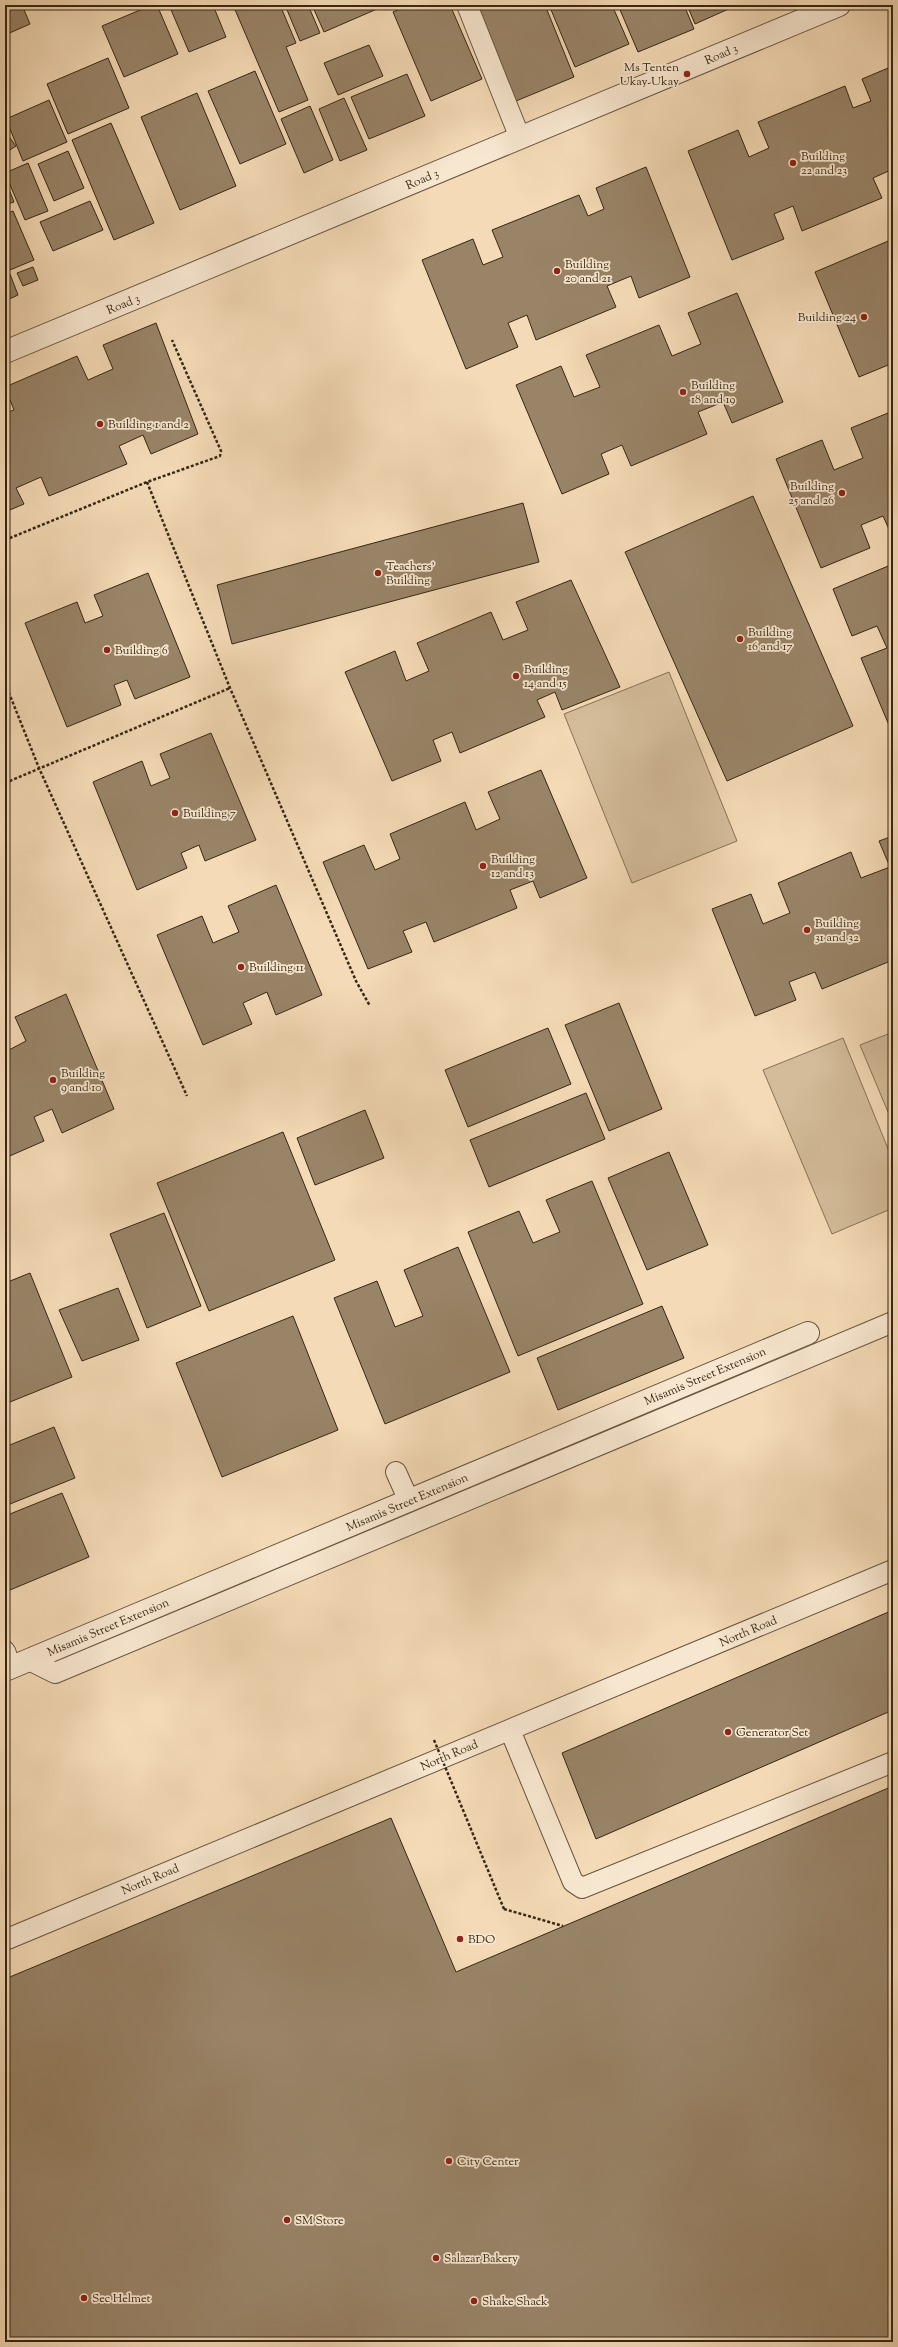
<svg xmlns="http://www.w3.org/2000/svg" width="898" height="2347" font-family="'Sorts Mill Goudy',serif">
<rect width="100%" height="100%" fill="#f4dab6"/>
<filter id="stains"><feTurbulence type="fractalNoise" baseFrequency=".005" numOctaves="4"/><feColorMatrix values="0 0 0 0 .2 0 0 0 0 .09 0 0 0 0 .02 0 0 0 .5 -.17"/></filter>
<radialGradient id="worn" r=".72"><stop offset=".6" stop-color="#630" stop-opacity="0"/><stop offset="1" stop-color="#630" stop-opacity=".3"/></radialGradient>
<path fill="#d4bc9a" stroke="#857256" d="M669 672 737 841 632 883 564 714Z
M893 1032V1124L860 1045Z
M843 1038 893 1161V1208L832 1234 763 1070Z"/>
<path fill="#998468" stroke="#362713" d="M5 5H22L30 24 5 35Z
M152 5H157L178 54 124 77 102 26Z
M169 5H213L226 37 189 52Z
M233 5H280L296 43 286 47 308 100 279 112Z
M285 5H308L320 33 300 41Z
M312 5H376L377 9 324 32Z
M410 5H450L482 79 431 101 393 12Z
M476 5H545L574 77 516 101Z
M549 5H612L629 44 575 67Z
M618 5H684L694 29 638 52Z
M687 5H732L733 7 695 24Z
M369 45 383 76 338 95 324 63Z
M108 58 129 108 68 134 47 84Z
M893 66V169L873 178 882 198 802 231 793 206 774 214 784 239 732 260 688 151 738 130 749 157 769 148 758 122 845 86 853 108 871 101 862 79Z
M255 71 286 144 240 164 208 91Z
M407 74 425 116 369 139 351 97Z
M197 93 236 186 180 210 141 117Z
M344 98 367 150 340 161 319 109Z
M49 100 67 142 23 161 6 119Z
M310 106 333 160 304 173 281 119Z
M111 123 154 223 114 240 72 140Z
M5 131 16 146 5 153Z
M68 151 84 188 54 201 38 164Z
M28 163 48 211 25 220 5 173Z
M646 167 690 277 639 298 631 276 607 286 616 307 536 340 527 315 508 323 518 347 466 369 422 260 473 239 483 265 503 257 492 230 579 195 588 216 604 209 596 188Z
M5 179 14 202 5 205Z
M90 201 103 230 53 251 40 222Z
M13 211 34 260 5 272V214Z
M893 239V363L859 377 815 272Z
M33 267 38 280 23 286 17 273Z
M10 274 18 295 5 301V276Z
M737 293 783 402 732 423 723 402 698 412 707 434 631 466 622 445 601 454 609 474 562 494 516 385 561 366 574 397 600 387 586 355 659 325 672 356 701 344 688 313Z
M156 323 198 434 151 454 143 435 119 446 127 464 49 496 41 477 16 488 24 504 5 512V413L14 410 5 387 77 356 88 380 113 369 103 345Z
M893 411V538L883 516 861 525 870 548 821 568 776 459 822 440 834 470 863 458 851 428Z
M753 496 853 726 727 781 625 552Z
M523 503 539 562 232 644 217 585Z
M893 564V735L861 658 887 648 877 626 852 636 833 589Z
M148 573 190 677 135 699 127 680 114 685 121 705 67 727 25 623 77 602 85 623 103 616 94 595Z
M571 580 620 687 562 710 555 692 537 700 545 717 460 753 452 732 433 740 441 761 392 781 345 672 395 651 406 681 429 671 417 643 491 612 503 640 528 630 516 602Z
M211 733 256 840 205 861 199 845 181 853 187 868 137 890 93 782 142 761 151 786 170 778 160 754Z
M541 770 587 878 540 898 533 881 510 890 517 908 434 942 426 922 403 931 412 952 368 969 323 862 364 845 375 870 400 859 390 834 465 802 476 830 500 819 488 792Z
M893 836V937L891 938 893 960 822 989 815 972 789 982 796 1000 755 1016 712 909 751 894 763 924 790 913 778 883 851 852 861 878 890 867 879 841Z
M276 885 322 995 276 1015 267 992 243 1003 252 1024 203 1045 157 935 202 916 213 943 239 932 228 906Z
M66 994 114 1109 62 1133 52 1109 34 1117 44 1141 5 1158V1047L7 1051 26 1041 15 1017Z
M619 1003 662 1109 609 1131 565 1025Z
M548 1028 571 1084 468 1127 445 1070Z
M586 1093 605 1139 489 1187 470 1140Z
M365 1110 384 1158 315 1185 297 1138Z
M283 1132 335 1260 209 1311 157 1183Z
M669 1152 708 1245 647 1270 608 1178Z
M592 1181 643 1304 518 1356 468 1232 519 1211 533 1243 560 1232 546 1200Z
M164 1213 201 1306 147 1328 110 1234Z
M458 1247 510 1372 385 1424 334 1298 377 1281 395 1327 423 1316 404 1270Z
M30 1273 72 1377 5 1404V1283Z
M118 1288 139 1340 82 1361 59 1310Z
M662 1306 684 1358 558 1410 537 1358Z
M293 1316 338 1430 222 1477 176 1363Z
M54 1427 75 1478 5 1506V1447Z
M62 1493 89 1557 10 1590 5 1579V1516Z
M893 1610V1710L596 1839 562 1753Z
M893 1786V2342H5V1979L391 1818 456 1972Z"/>
<g fill="none" stroke-linecap="round" stroke-linejoin="round">
<g stroke="#66543c" stroke-width="22">
<path id="lane" d="M467 5 520 138
M396 1472 409 1501
M5 1651 11 1667
M29 1660 55 1673 893 1322
M510 1730 573 1882 582 1888 893 1762
M5 1940 893 1570"/>
</g>
<g stroke="#66543c" stroke-width="24">
<path id="street" d="M5 352 839 5
M5 1670 808 1333"/>
</g>
<path stroke="#362713" stroke-width="2.5" stroke-dasharray="3 2" stroke-linecap="butt" d="M147 482 230 688 356 981 370 1006
M5 540 147 482 220 456 221 451 172 340
M5 683 39 768 187 1096
M5 783 230 688
M504 1909 563 1926"/>
<use href="#lane" stroke="#f8e7d0" stroke-width="20"/>
<use href="#street" stroke="#f8e7d0" stroke-width="22"/>
<path stroke="#362713" stroke-width="2.5" stroke-dasharray="3 2" stroke-linecap="butt" d="M434 1740 504 1909"/>
</g>
<g fill="#8f2418" stroke="#f8e7d0" stroke-width="1.5">
<circle cx="687" cy="74" r="4"/>
<circle cx="793" cy="163" r="4"/>
<circle cx="557" cy="271" r="4"/>
<circle cx="864" cy="317" r="4"/>
<circle cx="683" cy="392" r="4"/>
<circle cx="100" cy="424" r="4"/>
<circle cx="842" cy="493" r="4"/>
<circle cx="378" cy="573" r="4"/>
<circle cx="740" cy="639" r="4"/>
<circle cx="107" cy="650" r="4"/>
<circle cx="516" cy="676" r="4"/>
<circle cx="175" cy="813" r="4"/>
<circle cx="483" cy="866" r="4"/>
<circle cx="807" cy="930" r="4"/>
<circle cx="241" cy="967" r="4"/>
<circle cx="53" cy="1080" r="4"/>
<circle cx="728" cy="1732" r="4"/>
<circle cx="460" cy="1939" r="4"/>
<circle cx="449" cy="2161" r="4"/>
<circle cx="287" cy="2220" r="4"/>
<circle cx="436" cy="2258" r="4"/>
<circle cx="84" cy="2298" r="4"/>
<circle cx="474" cy="2301" r="4"/>
</g>
<g text-anchor="middle" stroke-width="3.5" stroke-linejoin="round" paint-order="stroke">
<g font-size="12" fill="#362713" stroke="#f8e7d0">
<text transform="translate(721 54) rotate(-23)" y="4">Road 3</text>
<text transform="translate(422 179) rotate(-23)" y="4">Road 3</text>
<text transform="translate(123 304) rotate(-22)" y="4">Road 3</text>
<text transform="translate(705 1376) rotate(-23)" y="4">Misamis Street Extension</text>
<text transform="translate(407 1502) rotate(-23)" y="4">Misamis Street Extension</text>
<text transform="translate(108 1627) rotate(-23)" y="4">Misamis Street Extension</text>
<text transform="translate(748 1631) rotate(-23)" y="4">North Road</text>
<text transform="translate(449 1755) rotate(-23)" y="4">North Road</text>
<text transform="translate(150 1879) rotate(-23)" y="4">North Road</text>
</g>
<g font-size="12" fill="#362713" stroke="#f8e7d0" text-anchor="start">
<text x="679" y="71" text-anchor="end">Ms Tenten<tspan x="679" dy="14">Ukay-Ukay</tspan></text>
<text x="801" y="160">Building<tspan x="801" dy="14">22 and 23</tspan></text>
<text x="565" y="268">Building<tspan x="565" dy="14">20 and 21</tspan></text>
<text x="856" y="321" text-anchor="end">Building 24</text>
<text x="691" y="389">Building<tspan x="691" dy="14">18 and 19</tspan></text>
<text x="108" y="428">Building 1 and 2</text>
<text x="834" y="490" text-anchor="end">Building<tspan x="834" dy="14">25 and 26</tspan></text>
<text x="386" y="570">Teachers'<tspan x="386" dy="14">Building</tspan></text>
<text x="748" y="636">Building<tspan x="748" dy="14">16 and 17</tspan></text>
<text x="115" y="654">Building 6</text>
<text x="524" y="673">Building<tspan x="524" dy="14">14 and 15</tspan></text>
<text x="183" y="817">Building 7</text>
<text x="491" y="863">Building<tspan x="491" dy="14">12 and 13</tspan></text>
<text x="815" y="927">Building<tspan x="815" dy="14">31 and 32</tspan></text>
<text x="249" y="971">Building 11</text>
<text x="61" y="1077">Building<tspan x="61" dy="14">9 and 10</tspan></text>
<text x="736" y="1736">Generator Set</text>
<text x="468" y="1943">BDO</text>
<text x="457" y="2165">City Center</text>
<text x="295" y="2224">SM Store</text>
<text x="444" y="2262">Salazar Bakery</text>
<text x="92" y="2302">Sec Helmet</text>
<text x="482" y="2305">Shake Shack</text>
</g>
</g>
<rect width="898" height="2347" fill="none" stroke="#f4dab6" stroke-width="20"/>
<rect x="6" y="6" width="886" height="2335" fill="none" stroke="#362713" stroke-width="2"/>
<rect x="10" y="10" width="878" height="2327" fill="none" stroke="#362713"/>
<rect width="100%" height="100%" filter="url(#stains)"/>
<rect width="100%" height="100%" fill="url(#worn)"/>
</svg>
